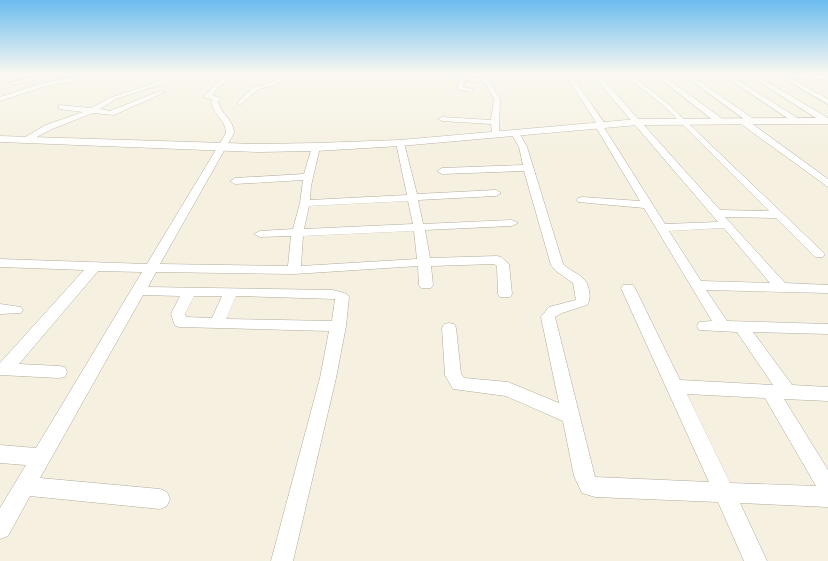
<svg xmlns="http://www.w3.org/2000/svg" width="828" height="561" font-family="'Zilla Slab',serif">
<rect width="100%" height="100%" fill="#f5f0e0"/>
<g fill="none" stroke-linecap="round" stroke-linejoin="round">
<g stroke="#b0ac9d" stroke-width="1">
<path id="street" d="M87 74H95L82 80 46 86 0 101V97L43 83Z
M165 74H290L291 76 272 86 258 89 240 105 237 103 238 102 254 87 268 84 282 77H234L218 87 212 95 221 98 218 102C221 114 234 120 234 133L160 264 288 266 291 236 260 237 254 234 260 231 293 229 300 203 303 180 235 184 230 181 235 178 304 174 312 147 316 144 320 147 311 186 310 200 407 195 396 143 400 141 404 143 417 194 496 190 501 193 496 196 418 200 423 224 512 220 518 223 512 226 425 230 430 258 497 256 501 257 509 264 512 294 510 297H500L498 294 497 266 494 264 431 266 433 285 431 288H421L419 285 418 266 294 274 156 272 148 287 333 290 347 294 349 297 346 326 336 378 293 561H271L320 378 329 331 180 327 175 326 171 314 180 296 143 295 40 478 160 489 167 492 170 499 167 506 160 509 30 496 8 536 0 539V508L26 465 0 463V445L36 448 142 272 98 271 19 364 59 366 65 367 67 372 65 377 59 378 0 375V363L84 270 0 267V259L147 264 226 133C226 120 213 114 211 102L213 100 204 97 214 85 226 77H176L156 86 116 99 100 109 110 111 160 91 165 92 114 115 93 113 52 129 27 142H21L20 140 46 125 83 112 59 109V105L91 108 112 97 152 84 168 76ZM408 201 413 224 304 229 309 206ZM414 231 417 259 301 266 303 236ZM194 296H222L212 318 186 317 185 314ZM236 296 335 299 332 321 226 319Z
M409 74H416L410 78 407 76Z
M423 74H442L485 79V74H491V84L500 99 499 136 492 134 491 124 442 121 438 119 442 117 491 120 494 99 485 83 465 80 463 87 473 89V91L471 92 457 89 459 80Z
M558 74H598L720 210 769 211 665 107 624 74H631L669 105 825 254 823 257H815L776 218 725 217 785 283 828 285V293L706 290 727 321 828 324V334L753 332 792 385 828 387V401L784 399 828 470V507L740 503 767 561H744L718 502 595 497 582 493 574 476 563 421 506 396 453 389 445 375 442 328 444 324 449 323 454 324 456 328 461 374 464 378 508 382 559 403 541 317 549 307 576 300 573 283 556 271 551 265 524 171 442 174 437 171 442 168 523 165 519 147 511 133 515 131H518L527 147 563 264C573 274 586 274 589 290 590 296 590 300 587 305L562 313 555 317 595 477 709 482 621 288 623 285H633L635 288 680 380 773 385 737 332 699 330 697 326 699 322 712 321 644 208 578 202 577 200 578 198 582 197 640 201 594 124 596 122 566 76ZM572 76 594 77 718 222 665 224 603 126 605 124ZM724 228 770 283 701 281 669 231ZM687 394 765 398 816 486 730 483Z
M654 74H661L724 120V124H718Z
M682 74H689L758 122 751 124Z
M721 74H728L802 121 795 123Z
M747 74H754L828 118V123H824Z
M776 74 825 76 826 77 823 79 790 78 828 99V104Z
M42 75 45 77 44 78 11 85 8 83Z
M741 120H747L828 179V187L741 124Z
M0 304 21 307 23 310 21 313 0 314Z"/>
</g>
<g stroke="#b0ac9d" stroke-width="1">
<path id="secondary" d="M828 118V124L638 125 400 146 316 151 258 152 0 142V136L258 144 316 143 400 140 638 119Z"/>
</g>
<use href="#street" fill="#fff" fill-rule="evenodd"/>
<use href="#secondary" fill="#fff" fill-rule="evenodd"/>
</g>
<linearGradient id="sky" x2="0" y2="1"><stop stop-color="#6bbcef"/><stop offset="0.48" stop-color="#faf8f1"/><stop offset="1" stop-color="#faf8f1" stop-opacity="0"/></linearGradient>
<rect width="828" height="153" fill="url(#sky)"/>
</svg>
